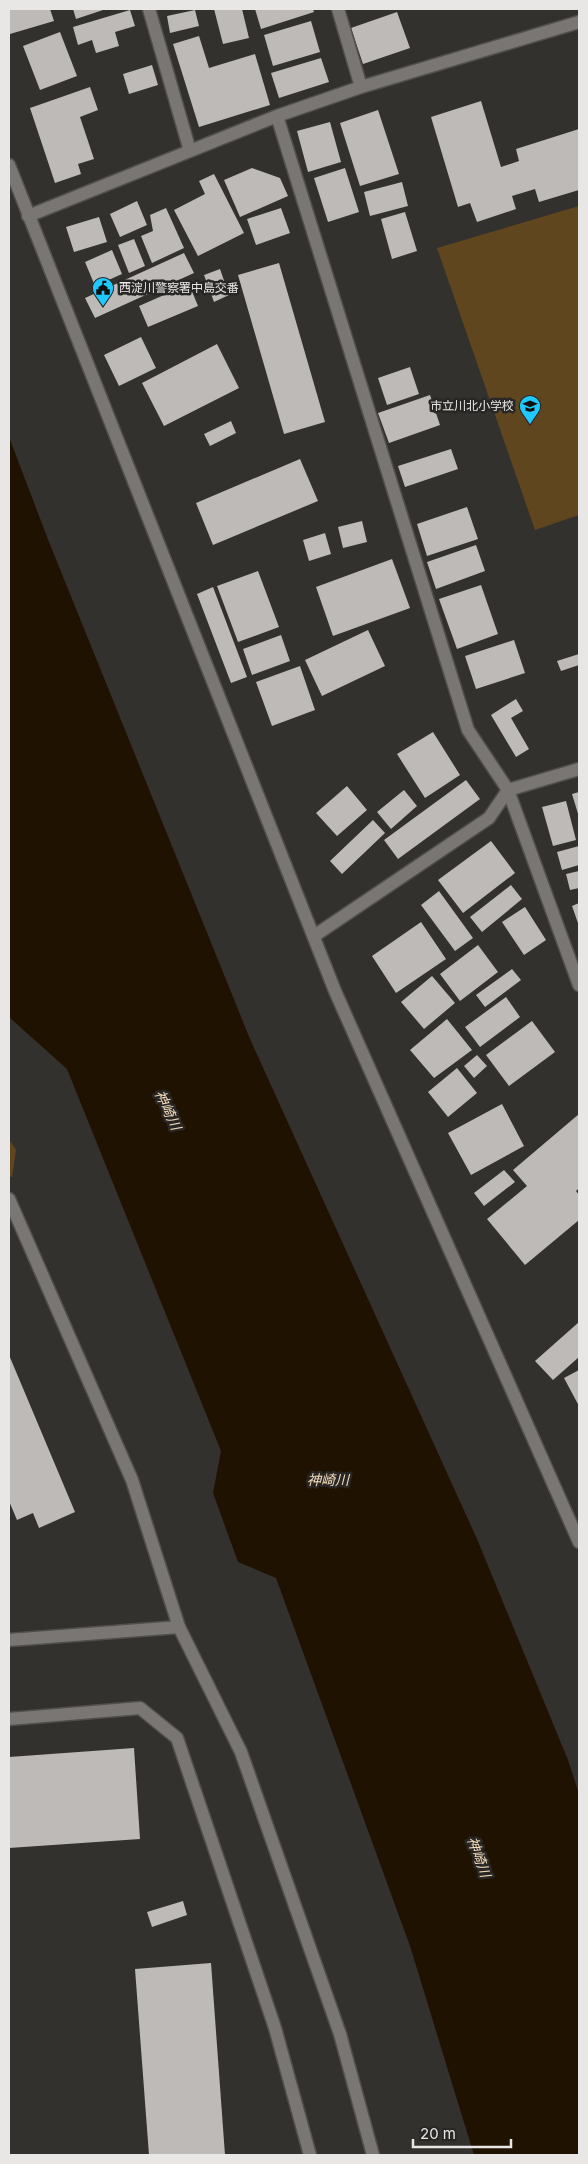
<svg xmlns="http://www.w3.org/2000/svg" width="588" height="2164" font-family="Inter,'Noto Sans JP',sans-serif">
<rect width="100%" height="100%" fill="#33312e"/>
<path fill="#60461e" d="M579 206V515L535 530 437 248Z
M9 1139 16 1150 12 1177 9 1176Z"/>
<path fill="#1f1201" d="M9 437 49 542 250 1039 477 1539 568 1760 579 1794V2155H474L410 1946 276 1578 238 1562 213 1493 221 1451 67 1069 9 1017Z"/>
<path fill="#bdbab7" d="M9 9H50L54 21 10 34Z
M73 9H106L76 19Z
M214 9H242L249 38 223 44Z
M255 9H313L314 12 261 29Z
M130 10 135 26 115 32 119 46 96 53 92 40 78 45 73 27Z
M195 10 199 26 170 33 167 16Z
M397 12 410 48 363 64 351 28Z
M311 21 320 52 273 66 264 35Z
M60 32 77 76 40 90 23 46Z
M199 36 209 68 255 54 270 105 199 127 173 44Z
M321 58 329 82 279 98 271 73Z
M152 65 158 85 129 94 123 74Z
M90 87 98 110 80 117 94 159 78 164 81 174 55 183 30 108Z
M481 101 501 167 519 161 516 149 579 129V190L539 202 535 189 512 196 516 209 477 222 470 203 458 207 431 117Z
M378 110 399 174 360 186 340 123Z
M330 122 341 162 308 172 297 131Z
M252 168 280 178 288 196 240 217 224 180Z
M345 168 359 212 328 222 314 178Z
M214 174 244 233 198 256 174 210 205 194 199 181Z
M402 182 408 206 370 216 364 192Z
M137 201 147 225 120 237 110 214Z
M166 208 184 248 152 263 141 236 153 231 150 215Z
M281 208 290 233 256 245 247 219Z
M405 212 417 251 392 259 381 219Z
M99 217 107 242 74 252 66 227Z
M134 239 145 266 129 273 118 245Z
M112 250 122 274 95 286 85 262Z
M184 253 194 273 95 318 85 298Z
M279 263 325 422 284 434 238 275Z
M220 269 229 295 214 302 204 275Z
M189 284 198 306 148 327 139 306Z
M141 337 156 368 119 386 104 355Z
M217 344 239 388 164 426 142 383Z
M410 367 419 394 387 405 378 378Z
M430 395 440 425 389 443 378 413Z
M231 421 236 433 210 446 204 434Z
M451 449 458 469 405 487 398 466Z
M300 459 318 501 213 545 196 503Z
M467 507 478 539 427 556 417 524Z
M362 521 367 542 343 548 338 527Z
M325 533 331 554 309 561 303 540Z
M476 545 485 571 436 589 427 562Z
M392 559 410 608 333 636 316 587Z
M258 571 279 627 238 642 217 586Z
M481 585 498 634 457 649 439 599Z
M213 587 247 677 231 683 197 594Z
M368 630 385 666 322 696 305 660Z
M281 635 290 661 252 675 243 649Z
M514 640 525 673 476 689 465 656Z
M579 654V665L561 671 557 661Z
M300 666 315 710 272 726 256 682Z
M516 699 523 711 511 718 529 749 516 757 491 715Z
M433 732 460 775 425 798 397 754Z
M466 780 480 799 398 859 384 840Z
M347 786 367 810 337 836 316 813Z
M404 790 417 806 391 829 377 812Z
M579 792V817L572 794Z
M566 801 576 840 553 846 542 807Z
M373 820 385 833 342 874 330 861Z
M491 841 515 873 463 913 438 880Z
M579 846V865L562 870 557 852Z
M579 871V888L570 890 566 874Z
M511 885 522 899 482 932 470 917Z
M439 891 473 938 455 951 421 905Z
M579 903V926L572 906Z
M525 907 546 940 524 955 502 922Z
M421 922 446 959 396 993 372 956Z
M478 945 498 972 460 1001 440 974Z
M512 969 521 980 485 1007 476 995Z
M432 976 455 1003 424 1029 401 1002Z
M506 997 520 1017 480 1047 465 1027Z
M447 1019 472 1050 434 1078 410 1050Z
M532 1021 555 1052 509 1086 486 1055Z
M477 1055 487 1066 474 1078 464 1066Z
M457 1068 477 1093 448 1117 428 1092Z
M502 1104 524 1146 471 1175 448 1133Z
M579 1114V1188L576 1191 579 1195V1220L525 1265 487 1219 527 1186 513 1170Z
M504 1170 515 1182 484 1206 474 1193Z
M579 1322V1357L553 1380 535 1361Z
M9 1355 75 1512 39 1528 33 1513 17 1520 9 1501Z
M579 1370V1406L564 1378Z
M134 1748 140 1839 9 1848V1757Z
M183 1901 187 1915 152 1927 147 1912Z
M211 1963 225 2155H149L135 1969Z"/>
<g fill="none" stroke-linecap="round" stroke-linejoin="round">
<g stroke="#504f4d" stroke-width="15">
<path id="street" d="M149 9 190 151
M338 9 361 87
M277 116 468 730 508 790 579 985
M28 216 277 116 361 87 579 22
M314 936 489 818 508 790 579 769
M179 1627 241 1752 340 2034 373 2155
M9 1719 140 1708 177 1738 275 2028 310 2155"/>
</g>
<g stroke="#504f4d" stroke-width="15">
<path id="secondary" d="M9 165 335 991 579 1542
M9 1199 132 1480 179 1627 9 1640"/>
</g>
<use href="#street" stroke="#797674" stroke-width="12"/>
<use href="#secondary" stroke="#797674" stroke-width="12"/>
</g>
<defs>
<g id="civic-pin" transform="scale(1.125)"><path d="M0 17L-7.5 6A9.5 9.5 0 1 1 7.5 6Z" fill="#20c9fd" stroke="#292725"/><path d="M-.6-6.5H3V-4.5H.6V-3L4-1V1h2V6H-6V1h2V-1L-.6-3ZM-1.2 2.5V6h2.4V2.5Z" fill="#111"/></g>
<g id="school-pin" transform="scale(1.125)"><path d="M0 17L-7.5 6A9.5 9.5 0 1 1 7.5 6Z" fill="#20c9fd" stroke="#292725"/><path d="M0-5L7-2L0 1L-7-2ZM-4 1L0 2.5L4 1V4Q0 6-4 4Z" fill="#111"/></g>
</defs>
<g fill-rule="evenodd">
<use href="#civic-pin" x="103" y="288"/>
<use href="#school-pin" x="530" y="406"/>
</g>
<g text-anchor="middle" stroke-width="5" stroke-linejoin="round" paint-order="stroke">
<g font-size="12" fill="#e8e7e5" stroke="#292725" text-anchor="start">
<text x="119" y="292">西淀川警察署中島交番</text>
<text x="514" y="410" text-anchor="end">市立川北小学校</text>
</g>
<g font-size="14" font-style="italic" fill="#f5ddbc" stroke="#292725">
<text transform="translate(168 1110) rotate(65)" y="5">神崎川</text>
<text x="328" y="1485">神崎川</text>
<text transform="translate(479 1857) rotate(70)" y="5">神崎川</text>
</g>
</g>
<rect width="588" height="2164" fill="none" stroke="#e8e7e5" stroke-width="20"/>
<path d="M413 2139v8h98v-8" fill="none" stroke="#e8e7e5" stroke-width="2.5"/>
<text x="420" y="2139" font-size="15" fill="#e8e7e5" stroke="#292725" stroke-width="4" paint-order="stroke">20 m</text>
</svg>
